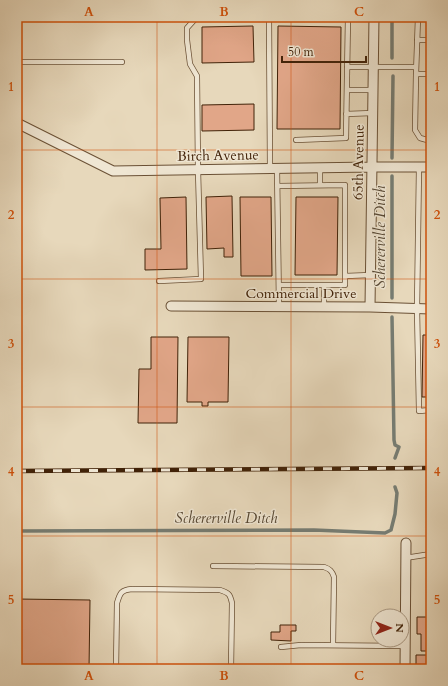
<svg xmlns="http://www.w3.org/2000/svg" width="448" height="686" font-family="Cardo,serif">
<rect width="100%" height="100%" fill="#e7d8bb"/>
<filter id="stains"><feTurbulence type="fractalNoise" baseFrequency=".005" numOctaves="4"/><feColorMatrix values="0 0 0 0 .2 0 0 0 0 .09 0 0 0 0 .02 0 0 0 .5 -.17"/></filter>
<radialGradient id="worn" r=".72"><stop offset=".6" stop-color="#630" stop-opacity="0"/><stop offset="1" stop-color="#630" stop-opacity=".3"/></radialGradient>
<g fill="none" stroke-linecap="round" stroke-linejoin="round">
<path stroke="#767c72" stroke-width="3.5" d="M392 58V17
M392 158 393 76
M392 176V298
M392 317 394 440 395 445 399 447 395 458
M17 531 314 530 385 533 391 530 395 514 397 493 395 487"/>
</g>
<path fill="#e1a688" stroke="#412208" d="M253 26 254 62 202 63V27Z
M278 26 341 27 340 129H277Z
M254 104V130L202 131V105Z
M232 196 233 257H224V248L207 249 206 197Z
M186 197 187 269 145 270V249H161L160 198Z
M240 197H271L272 276H241Z
M296 197H338L337 275H295Z
M423 335H431V397H422Z
M151 337H178L177 423H138L139 369H151Z
M188 337H229L228 402H208V406H202V402H187Z
M17 599 90 600 89 669H17Z
M417 617H431V651H421V634H417Z
M280 625H296V631H291V641L271 640V632H280Z
M416 655H431V669H416Z"/>
<g fill="none" stroke-linecap="round" stroke-linejoin="round">
<g stroke="#6a5035" stroke-width="6">
<path id="service" d="M269 17 270 169
M418 17 416 74 415 130 420 138 431 141
M417 40H431
M17 62H122
M347 67H416
M416 74H431
M347 90H373
M346 114 373 113
M296 140 346 138 348 17
M419 167 417 309 419 411 431 410
M277 168 279 306
M320 168V185
M278 186 345 185V285H279
M345 276 371 275
M159 281 201 279 198 170 197 76 190 64 187 40V28L197 17
M324 285V307
M405 558 431 554
M213 566 324 567C330 569 332 571 334 577L333 645
M281 647 301 645 405 646
M116 669 117 603C120 593 121 590 132 589L220 590C229 593 230 594 232 603L231 669"/>
</g>
<g stroke="#6a5035" stroke-width="11">
<path id="minor" d="M17 123 113 171 372 167H431
M171 306 370 307 431 309
M370 307 374 17
M405 669 406 543"/>
</g>
<use href="#service" stroke="#efe6d3" stroke-width="4.5"/>
<use href="#minor" stroke="#efe6d3" stroke-width="9"/>
<g stroke="#412208" stroke-width="4.5">
<path id="rail" d="M17 471 431 468"/>
</g>
<use href="#rail" stroke="#efe6d3" stroke-width="3" stroke-dasharray="9" stroke-linecap="butt"/>
</g>
<path fill="none" stroke="#cf510b" stroke-width="1" stroke-opacity="0.55" d="M157 17V669M291 17V669M17 150H431M17 279H431M17 407H431M17 536H431"/>
<g text-anchor="middle" stroke-width="3" stroke-linejoin="round" paint-order="stroke">
<g font-size="14" fill="#412208" stroke="#efe6d3">
<text transform="translate(218 155) rotate(-1)" y="5">Birch Avenue</text>
<text transform="translate(358 162) rotate(-89)" y="5">65th Avenue</text>
<text x="301" y="298">Commercial Drive</text>
</g>
<g font-size="15" font-style="italic" fill="#574834" stroke="#efe6d3">
<text transform="translate(380 237) rotate(-90)" y="5">Schererville Ditch</text>
<text x="226" y="523">Schererville Ditch</text>
</g>
</g>
<rect width="448" height="686" fill="none" stroke="#e7d8bb" stroke-width="44"/>
<g transform="translate(390 628) rotate(90)"><circle r="19" fill="#efe6d3" stroke="#a99882"/>
<path d="M0-3L7 15L0 10L-7 15Z" fill="#8f2418"/>
<text y="-6" font-size="11" font-weight="bold" text-anchor="middle" fill="#412208">N</text>
</g>
<path d="M282 56v6h84v-6" fill="none" stroke="#412208" stroke-width="2"/>
<text x="288" y="56" font-size="12" fill="#412208" stroke="#efe6d3" stroke-width="3" paint-order="stroke">50 m</text>
<rect x="22" y="22" width="404" height="642" fill="none" stroke="#cf510b" stroke-width="1.5"/>
<g font-size="13" text-anchor="middle" font-weight="bold" fill="#cf510b">
<text x="89" y="16">A</text>
<text x="224" y="16">B</text>
<text x="359" y="16">C</text>
<text x="11" y="91">1</text>
<text x="437" y="91">1</text>
<text x="11" y="219">2</text>
<text x="437" y="219">2</text>
<text x="11" y="348">3</text>
<text x="437" y="348">3</text>
<text x="11" y="476">4</text>
<text x="437" y="476">4</text>
<text x="11" y="604">5</text>
<text x="437" y="604">5</text>
<text x="89" y="680">A</text>
<text x="224" y="680">B</text>
<text x="359" y="680">C</text>
</g>
<rect width="100%" height="100%" filter="url(#stains)"/>
<rect width="100%" height="100%" fill="url(#worn)"/>
</svg>
